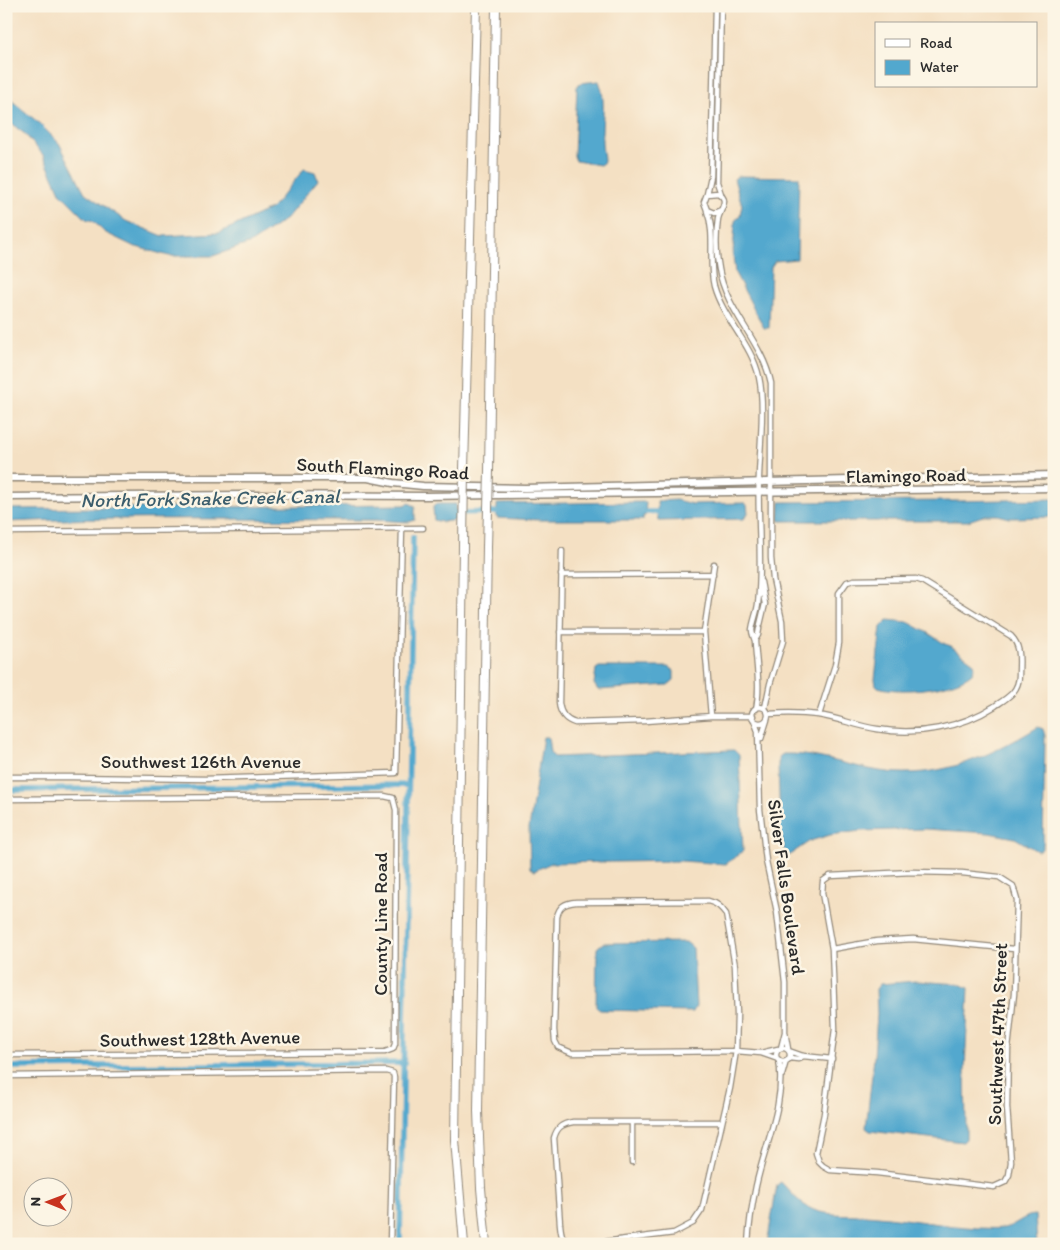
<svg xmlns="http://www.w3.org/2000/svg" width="1060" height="1250" font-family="Itim,sans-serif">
<rect width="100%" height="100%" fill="#fcf5e5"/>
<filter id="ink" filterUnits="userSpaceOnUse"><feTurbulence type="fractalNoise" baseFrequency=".02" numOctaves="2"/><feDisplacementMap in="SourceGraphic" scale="10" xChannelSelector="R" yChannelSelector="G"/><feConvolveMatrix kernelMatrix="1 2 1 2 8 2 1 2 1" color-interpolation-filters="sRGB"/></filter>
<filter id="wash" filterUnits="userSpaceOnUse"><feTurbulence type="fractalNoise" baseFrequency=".0096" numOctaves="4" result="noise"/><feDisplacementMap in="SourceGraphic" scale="20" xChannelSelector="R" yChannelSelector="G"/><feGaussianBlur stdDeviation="1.12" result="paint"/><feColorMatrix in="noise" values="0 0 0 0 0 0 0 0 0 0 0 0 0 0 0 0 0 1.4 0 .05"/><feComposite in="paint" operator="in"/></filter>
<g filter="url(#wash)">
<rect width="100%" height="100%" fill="#f4e0c3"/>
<path fill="#52a8ce" stroke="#3e6a7c" d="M599 81C607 100 601 122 602 142 602 149 604 155 604 162L600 165 576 161 574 156 577 87 580 83Z
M6 96 39 123 59 143 85 193 126 221 163 236 219 233 272 208 304 169 315 172 318 180 286 219 251 243 213 256H169L133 246 104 232 93 221 86 219 61 194 43 155 25 134 6 120Z
M738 176 799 177 797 259 775 261 771 267 769 328H764L735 273 733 255 735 221 740 215 742 205 734 179Z
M1054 499V517L1010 518 998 515H986L968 521H780L779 519 780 502H781L957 501Z
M676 500 692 504 745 503 747 505 748 513 744 519 658 521 657 501Z
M646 502 645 516H643V520H540L497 518V504Z
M409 503 415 506V520L409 522 377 520C253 520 129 516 6 522V509L405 505Z
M436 504H456V520L442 522 434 520 433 507Z
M888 620 908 622 928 633 945 644 951 646 974 663 975 666 972 673C954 689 901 694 878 687L876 685 875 679 881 627Z
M599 667H668L674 671V680L668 685 598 690 594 684 596 669Z
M1038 727 1043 729 1045 736 1043 846 1041 850 1037 851 1015 838 989 833 925 829 860 831 830 835 810 841 788 856 785 854 780 825 778 765 779 757 783 754C812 753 840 763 869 769 931 783 986 759 1038 727Z
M543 737H548L550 752 554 757 734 750 739 755 743 851 726 864 681 861 551 863 534 871 530 868 529 829Z
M686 942 693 948 696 1006 693 1012 600 1010 596 1007 597 948 603 943Z
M916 981 959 984 969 988 965 1068 966 1129V1139L963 1142 870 1131 866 1128 874 1057 877 1014 876 989 880 984Z
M781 1182C794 1195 801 1207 820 1212 838 1216 859 1214 878 1216 911 1219 943 1226 977 1228 986 1228 995 1229 1004 1228 1015 1226 1024 1215 1035 1215L1037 1244H767L777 1185Z"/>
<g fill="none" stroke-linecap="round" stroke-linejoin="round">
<path stroke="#52a8ce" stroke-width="5.5" d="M640 512H663
M450 513 503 512
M6 790 408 785
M6 1067 404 1063
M400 1244 413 537"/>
</g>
</g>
<g filter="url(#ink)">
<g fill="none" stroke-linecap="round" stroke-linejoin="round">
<g stroke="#908677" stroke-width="7">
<path id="street" d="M707 194 711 176 715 6
M721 194 717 182 721 6
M721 210 714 213 707 210 704 202 707 194 718 193C721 195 724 197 724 201 724 207 719 213 718 219 716 234 716 254 719 269 726 311 762 341 771 383V558L773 579 782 621 783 641 770 684 765 708
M707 211C716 235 708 261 714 286 723 319 752 344 759 377 765 404 760 447 759 475 757 518 763 562 758 604 757 613 753 621 752 630 752 634 754 637 755 641 756 663 761 687 756 709
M6 532 423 528
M562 551 559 703C560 713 565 720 575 723L645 721 711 716H753
M561 575 713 574
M760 625 765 604 761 582
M560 632H704
M755 640 758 635 759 629
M752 715a8 8 0 1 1 16 0a8 8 0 1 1-16 0Z
M768 714C785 713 802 713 818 715 838 718 857 726 877 729 917 736 961 728 995 706 1007 698 1019 692 1019 675 1019 661 1022 647 1011 636L922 581 916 579 854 580 847 582 839 593V643L835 665 819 715
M711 716 704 632 714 564
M754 720 758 731 760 809 766 861 777 912 785 982V1032L788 1049
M761 739 767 720
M6 777H72L205 779 396 773 402 529
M6 799 384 796 393 798 396 810 395 1044 393 1049 385 1052 6 1055
M912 872 962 873 999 877 1013 886 1017 900 1014 994 1008 1049 1007 1107 1011 1162 1009 1175 1005 1182 994 1187 877 1173 830 1170 823 1166 819 1162 816 1153 824 1114 835 1029 832 949 822 893 823 881 830 876Z
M832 949 877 941 913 939 1014 949
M776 1055a7 7 0 1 1 14 0a7 7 0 1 1-14 0Z
M781 1048 785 1032
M789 1051 803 1056 832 1059
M761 1053 778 1059
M789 1058 798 1059 803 1056
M782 1075 786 1061
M6 1076 386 1071 393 1073 394 1077 390 1244
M632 1162V1122
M571 1244C561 1240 561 1233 560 1224L554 1138C557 1127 562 1124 573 1122H722
M587 1244 674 1233 693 1223 702 1210 730 1088 736 1051 737 1014 735 966 726 914C721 907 717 903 708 901L576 902C565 903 559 906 557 917L554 1030 555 1041 558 1047 572 1053 736 1051 761 1053 778 1049
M748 1244C749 1224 752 1205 756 1186 765 1144 786 1103 779 1060"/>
</g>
<g stroke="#908677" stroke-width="9">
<path id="secondary" d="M6 478H368L393 483 423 486 525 488 1054 475
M6 497 248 495 425 496 1054 488"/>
</g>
<g stroke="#908677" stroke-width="10">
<path id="highway" d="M464 470 476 6
M489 471 496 6
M463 546 455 1140 464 1244
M486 1244 481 1188 478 1111 487 547"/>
</g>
<use href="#street" stroke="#fff" stroke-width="4.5"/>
<use href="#secondary" stroke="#fff" stroke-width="6"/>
<use href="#highway" stroke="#fff" stroke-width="8"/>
<g stroke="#908677" stroke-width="10" stroke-linecap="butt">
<path id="highway-bridge" d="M463 546 464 470
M487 547 489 471"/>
</g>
<use href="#highway-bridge" stroke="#fff" stroke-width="8"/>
</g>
</g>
<g text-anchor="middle" stroke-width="5" stroke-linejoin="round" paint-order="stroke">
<g font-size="19" fill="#2b2b2b" stroke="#fcf5e5">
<text transform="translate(383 468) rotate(3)" y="7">South Flamingo Road</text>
<text transform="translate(906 475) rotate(-1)" y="7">Flamingo Road</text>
<text x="201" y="768">Southwest 126th Avenue</text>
<text transform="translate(787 887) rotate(82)" y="7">Silver Falls Boulevard</text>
<text transform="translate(380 924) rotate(-90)" y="7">County Line Road</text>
<text transform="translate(997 1034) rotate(-88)" y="7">Southwest 47th Street</text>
<text transform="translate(200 1038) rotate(-1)" y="7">Southwest 128th Avenue</text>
</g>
<g font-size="20" font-style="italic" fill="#3b5d6c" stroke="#fcf5e5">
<text transform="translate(210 498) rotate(-1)" y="7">North Fork Snake Creek Canal</text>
</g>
</g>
<rect width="1060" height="1250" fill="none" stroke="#fcf5e5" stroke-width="25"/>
<rect x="875" y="22" width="162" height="65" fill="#fcf5e5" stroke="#a8a49b"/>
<rect x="885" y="39" width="25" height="8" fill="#ffffff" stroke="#a8a49b"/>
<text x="920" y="48" font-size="15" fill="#2b2b2b">Road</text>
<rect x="885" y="60" width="25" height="15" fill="#52a8ce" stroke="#a8a49b"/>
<text x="920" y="72" font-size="15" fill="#2b2b2b">Water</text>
<g transform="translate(48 1202) rotate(271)"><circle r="24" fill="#fcf5e5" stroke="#a8a49b"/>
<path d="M0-4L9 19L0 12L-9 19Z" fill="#c8321e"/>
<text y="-8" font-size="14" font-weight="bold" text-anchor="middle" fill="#2b2b2b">N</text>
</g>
</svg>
